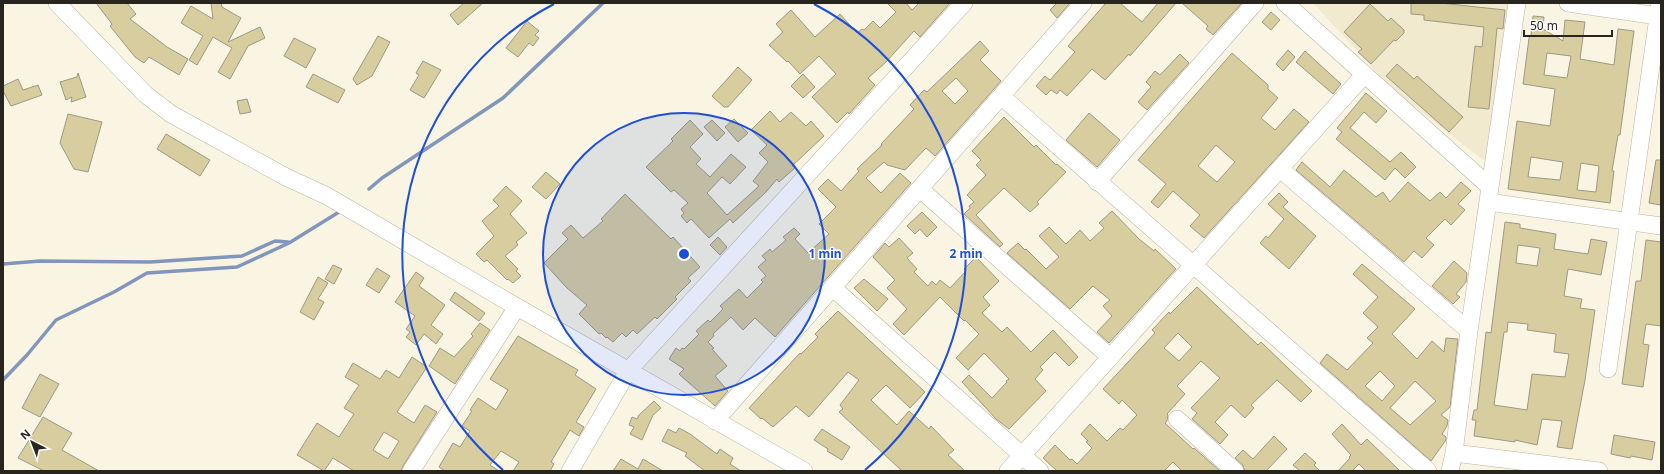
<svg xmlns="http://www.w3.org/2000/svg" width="1664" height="474" font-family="'Noto Sans',sans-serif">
<rect width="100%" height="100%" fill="#faf5e2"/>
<path fill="#f1eacf" d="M1313 3H1510L1487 163 1392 89Z"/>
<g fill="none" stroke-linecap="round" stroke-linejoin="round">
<path stroke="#8196bc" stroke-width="3.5" d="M369 189 382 178 503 98 603 3
M3 264 40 261 150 262 242 256 275 241 288 242
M3 380 27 355 56 320 114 292 147 273 237 267 289 243 339 212"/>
</g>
<path fill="#d8cd9f" stroke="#9d9886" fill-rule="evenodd" d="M96 3H127L136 14 130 19 167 47 188 59 179 75 149 57 144 63 135 57 110 26 112 24Z
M211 3H221L222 7 241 18 228 42 260 27 265 38 248 46 230 79 218 72 232 48 213 37 197 65 189 60 203 36 181 23 191 6 213 19Z
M464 3H483L458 25 450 15Z
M887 3H906L912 10 919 3H950L920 37 914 31 886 62 868 78 875 85 849 114 848 112 837 123 812 97 836 74 819 56 800 74 788 61 787 62 769 45 783 32 776 24 791 10 815 37 840 14 857 33 862 29 864 30 873 21 880 28 896 12Z
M1057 3H1070L1057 18 1050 10Z
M1106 3H1120L1142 22 1158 3H1176L1130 56 1129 54 1105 80 1092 69 1067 96 1060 90 1057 94 1051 90 1046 95 1036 86 1045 76 1050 80 1075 52 1068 46Z
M1182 3H1242L1213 35 1206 29 1208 26Z
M1411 3H1440L1505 10 1503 29 1497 28 1489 109 1468 107 1475 46 1482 47 1484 27 1424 20V15L1411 14Z
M1370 4 1388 21 1391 18 1404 30V33L1396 41 1394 40 1371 64 1358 52 1362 49 1344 32Z
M1271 12 1280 20 1271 30 1262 22Z
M1533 16 1544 17 1543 29 1563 41 1565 20 1585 22 1580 59 1614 65 1618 29 1634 31 1620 135H1618L1612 171H1614L1610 203 1508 189 1517 121 1550 126 1555 89 1523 84 1529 38 1531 35ZM1547 53 1571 56 1567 78 1544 75ZM1531 157 1563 162 1560 180 1528 177ZM1581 163 1599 166 1596 192 1577 190Z
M527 21 539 31 535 35 539 38 533 46 529 43 518 57 506 48Z
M378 36 390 42 372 76 357 85 353 79Z
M294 38 316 49 306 68 284 56Z
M980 41 989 51 980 60 1001 81 935 156 926 148 905 170 887 165 884 162 866 178 881 193 900 173 911 183 775 337 755 318 743 330 731 317 713 334 714 336 708 342 714 348 712 349 727 366 715 376 728 391 715 406 679 374 684 369 669 359 676 348 680 351 682 348 684 349 699 334 696 331 708 320 710 322 723 309 720 306 739 289 747 298 763 282 761 280 766 276 758 267 766 260 762 256 770 249 772 252 786 240 783 237 794 228 800 234 795 239 808 253 829 234 819 224 836 207 818 189 828 179 841 191 859 171 857 169 882 145 881 144 914 109 910 105 924 90 927 92ZM956 78 968 91 955 104 942 91Z
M1288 50 1295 57 1283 71 1276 64Z
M1305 51 1341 84 1333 94 1296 62Z
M1232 53 1268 85V89L1278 98 1261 118 1275 130 1294 109 1309 122 1204 238 1190 226 1200 215 1173 191 1158 208 1151 202 1166 184 1138 160ZM1216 145 1235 162 1217 182 1198 166Z
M1180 54 1189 63 1147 110 1138 102 1151 87 1146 82 1155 71 1160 75Z
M423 61 441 70 424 98 410 90 419 75 416 73Z
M1397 64 1414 79 1417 76 1463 117 1449 132 1386 76Z
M738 67 752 80 728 107H724L712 96Z
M78 73 86 97 71 102 72 97 66 100 60 82 77 77Z
M313 74 345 90 338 103 306 87Z
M803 74 815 87 803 98 791 86Z
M18 79 23 90 38 85 42 95 11 106 3 91V86Z
M1366 93 1387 111 1376 123 1364 112 1350 128 1390 162 1401 152 1416 167 1405 178 1395 168 1385 180 1336 139 1342 132 1337 128Z
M247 99 251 112 240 114 237 101Z
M770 111 780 122 791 112 806 126 811 121 824 136 792 166 795 168 779 182 777 179 766 192 733 223 730 219 709 238 691 219 687 223 681 216 684 213 681 209 688 203 674 190 671 192 646 167 673 141 671 139 690 120 703 134 690 147 701 159 696 164 710 177 731 154 746 167 730 184 722 177 707 193 727 215 759 186 753 181 768 162 759 153 767 145 751 130Z
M1089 113 1120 140 1097 167 1066 140Z
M68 114 102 122 88 172 74 169 60 143Z
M1004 117 1034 147 1036 145 1056 165 1057 164 1066 172 1037 202 1039 204 1030 212 1004 188 976 215 1003 244 1000 247 964 214 970 208 969 206 974 202 967 195 986 175 976 165 981 160 972 151Z
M734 119 748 133 738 142 725 127Z
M712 120 725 133 717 141 704 127Z
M166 134 210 160 200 176 157 149Z
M1656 160H1661V205L1649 203Z
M1302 162 1330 187 1344 170 1376 197 1383 192 1390 202 1408 182 1430 201 1440 192 1446 198 1461 182 1471 191 1458 204 1465 210 1451 225 1445 219 1426 238 1434 245 1422 258 1414 251 1404 262 1296 170Z
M546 172 560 184 546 199 532 187Z
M506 186 522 201 510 214 527 233 516 242 518 245 505 256 518 269 516 271 521 276 513 283 508 279 507 280 487 260 484 262 476 254 494 236 482 221 499 206 493 200Z
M1279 193 1288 202 1283 207 1316 236 1289 269 1260 243 1266 236 1268 238 1284 219 1268 204Z
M625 194 671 239 673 237 700 267 688 278 691 281 675 297 677 299 657 319 655 317 637 334 633 330 626 337 622 333 613 342 607 337 606 338 601 333 599 334 579 314 587 305 567 288 544 263 568 239 562 233 571 225 583 238 603 221 601 219Z
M1112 211 1139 239 1154 251 1155 249 1176 269 1109 343 1097 332 1112 316 1103 306 1110 300 1093 286 1070 309 1007 253 1018 243 1025 250 1026 249 1046 269 1059 257 1039 236 1049 227 1066 244 1080 230 1090 241 1104 228 1099 223Z
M922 212 937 227 927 237 920 229 915 234 907 226Z
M1505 222 1520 224V228L1556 234 1554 249 1588 254 1591 239 1607 242 1601 275 1568 269 1564 296 1582 299 1580 308 1595 310 1585 380 1572 449 1557 447 1562 421 1542 419 1537 445 1515 440V442L1474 436 1476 420H1472L1474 410H1477L1486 332 1491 333ZM1518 245 1540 248 1537 266 1516 263ZM1508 322 1528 324 1527 330 1556 334 1554 352 1569 354 1565 377 1532 374 1527 410 1494 405 1504 332H1507Z
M718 237 727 247 720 255 710 245Z
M899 238 913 253 907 258 917 269 914 272 928 286 932 281 936 285 940 280 950 288 966 271 964 269 976 257 999 281 983 297 990 305 982 313 1002 332 1007 327 1031 352 1053 330 1078 357 1069 366 1055 352 1040 367 1043 370 1035 379 1046 391 1009 429 996 419 962 382 969 375 992 398 1007 382 1006 381 1009 379 984 353 968 370 956 358 979 334 965 320 964 321 940 297 904 335 893 324 907 309 887 288 895 280 873 257 885 243 889 247Z
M1646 240 1661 242V326L1646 324 1643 344 1649 345 1643 387 1622 384 1636 281H1641Z
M1454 261 1467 273 1466 282 1456 294 1460 297 1453 304 1432 286Z
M1362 264 1415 309 1392 334 1417 359 1432 341 1444 352 1446 338 1458 339 1450 407 1441 415 1448 420 1447 426 1442 434 1446 437V440L1431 461 1320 363 1327 354 1347 370 1373 343 1367 338 1378 327 1363 313 1378 297 1353 274ZM1380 371 1395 386 1382 401 1365 386ZM1415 381 1436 401 1410 425 1390 408Z
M333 265 342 269 334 284 325 279Z
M377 268 390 276 379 293 366 285Z
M416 272 424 278 419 286 445 305 431 325 443 334 436 344 424 334 416 345 406 337 410 332 406 329 415 316 395 302Z
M318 277 328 283 318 299 324 302 314 320 300 312Z
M864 279 888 299 877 311 854 288Z
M1197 287 1258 345 1261 342 1312 391 1301 402 1277 380 1251 405 1254 408 1245 418 1231 405 1215 422 1228 435 1220 444 1192 419 1197 413 1191 408 1220 378 1201 361 1177 386 1185 394 1167 414 1168 415 1167 421 1165 423 1193 449 1194 448 1220 471H1182L1173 462 1164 471H1057L1043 458 1055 445 1070 460 1072 459 1077 464 1092 448 1086 442 1088 441 1081 434 1090 424 1107 441 1120 428 1123 430 1137 415 1122 400 1119 404 1103 389 1155 333 1152 330 1169 312 1170 314ZM1178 333 1192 347 1179 361 1164 348Z
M455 292 485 313 479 321 450 300Z
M838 311 925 392 910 408 886 385 871 400 897 425 909 411 929 429 931 426 954 450 948 455 965 471H902L839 412 843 409 840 405 859 380 848 372 809 417 796 406 773 427 762 418 761 419 749 408 800 353 801 354 818 337 815 334Z
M480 323 490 330 455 384 429 366 440 348 454 357 473 336 471 334Z
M518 336 578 370 575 375 596 389 576 422 584 427 579 436 570 430 551 462 554 464 550 471H513L519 462 501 451 490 465 499 471H445L439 467 453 443 460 447 470 431 462 426 472 411 470 410 478 398 496 410 508 390 490 379Z
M412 357 427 367 397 412 414 423 425 405 437 412 403 466 401 471H354L333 458 324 471 297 455 317 423 339 437 354 414 344 408 359 385 345 377 353 363 380 379 386 370 399 378ZM384 432 399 441 388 459 373 450Z
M40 374 59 384 40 417 22 408Z
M654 401 661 408 653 415 642 440 630 434 634 427 629 425 632 417 637 419 639 415Z
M43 417 72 433 62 450 99 471H44L18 458Z
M1342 424 1361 445 1367 439 1400 471H1366L1359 464 1352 471H1338L1350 458 1349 457 1351 455 1332 434Z
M679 428 690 434 717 454 720 449 733 458 730 464 741 471H705L685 456 687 453 662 441 668 429 676 433Z
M822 429 850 447 842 460 827 451 828 449 814 440Z
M1614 435 1655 442 1652 460 1631 456 1630 458 1611 454Z
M1274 436 1287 449 1266 471H1245L1242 464 1235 458 1243 450 1253 459Z
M1305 453 1316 463 1314 465 1320 471H1300L1293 465Z
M621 459 638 469 643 459 663 471H613Z"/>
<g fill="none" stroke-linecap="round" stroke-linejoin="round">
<g stroke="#b9b4a2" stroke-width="18">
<path id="minor" d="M57 3 145 94 171 114 286 177 327 196 517 307 804 471
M1285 3 1490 187
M1568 3 1658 16
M1001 96 1428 471
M1280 169 1469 331
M1097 182 1255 3
M920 189 1110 357
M1488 202 1661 226
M833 288 1040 471
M1608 369 1660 3
M1177 419 1235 471
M715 421 1083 3
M1454 453 1599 471
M411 471 517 307
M570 471 628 371 964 3
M1008 471 1364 75
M1450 471 1454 453 1469 331 1517 3"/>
</g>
<use href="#minor" stroke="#fff" stroke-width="17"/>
</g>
<circle cx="684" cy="254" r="141" fill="#1d4ed8" fill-opacity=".12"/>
<g fill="none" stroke="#1d4ed8" stroke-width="2">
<circle cx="684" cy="254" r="141"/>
<path d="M503 470A282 282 0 0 1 554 4M814 4A282 282 0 0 1 865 470"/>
</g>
<circle cx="684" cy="254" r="6" fill="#1d4ed8" stroke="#fff" stroke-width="2"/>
<g font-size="12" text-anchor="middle" font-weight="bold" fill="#1d4ed8" stroke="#fff" stroke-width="3" stroke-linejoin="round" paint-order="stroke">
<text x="825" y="258">1 min</text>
<text x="966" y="258">2 min</text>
</g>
<rect width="1664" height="474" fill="none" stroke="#27251e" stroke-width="8"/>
<g transform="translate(32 442) rotate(318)" stroke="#ffffff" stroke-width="3" paint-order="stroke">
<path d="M0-3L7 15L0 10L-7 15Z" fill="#27251e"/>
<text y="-6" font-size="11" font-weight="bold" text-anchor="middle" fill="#27251e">N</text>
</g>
<path d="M1524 30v6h88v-6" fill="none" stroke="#27251e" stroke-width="2"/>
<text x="1530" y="30" font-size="12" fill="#27251e" stroke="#ffffff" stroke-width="3" paint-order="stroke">50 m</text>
</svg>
